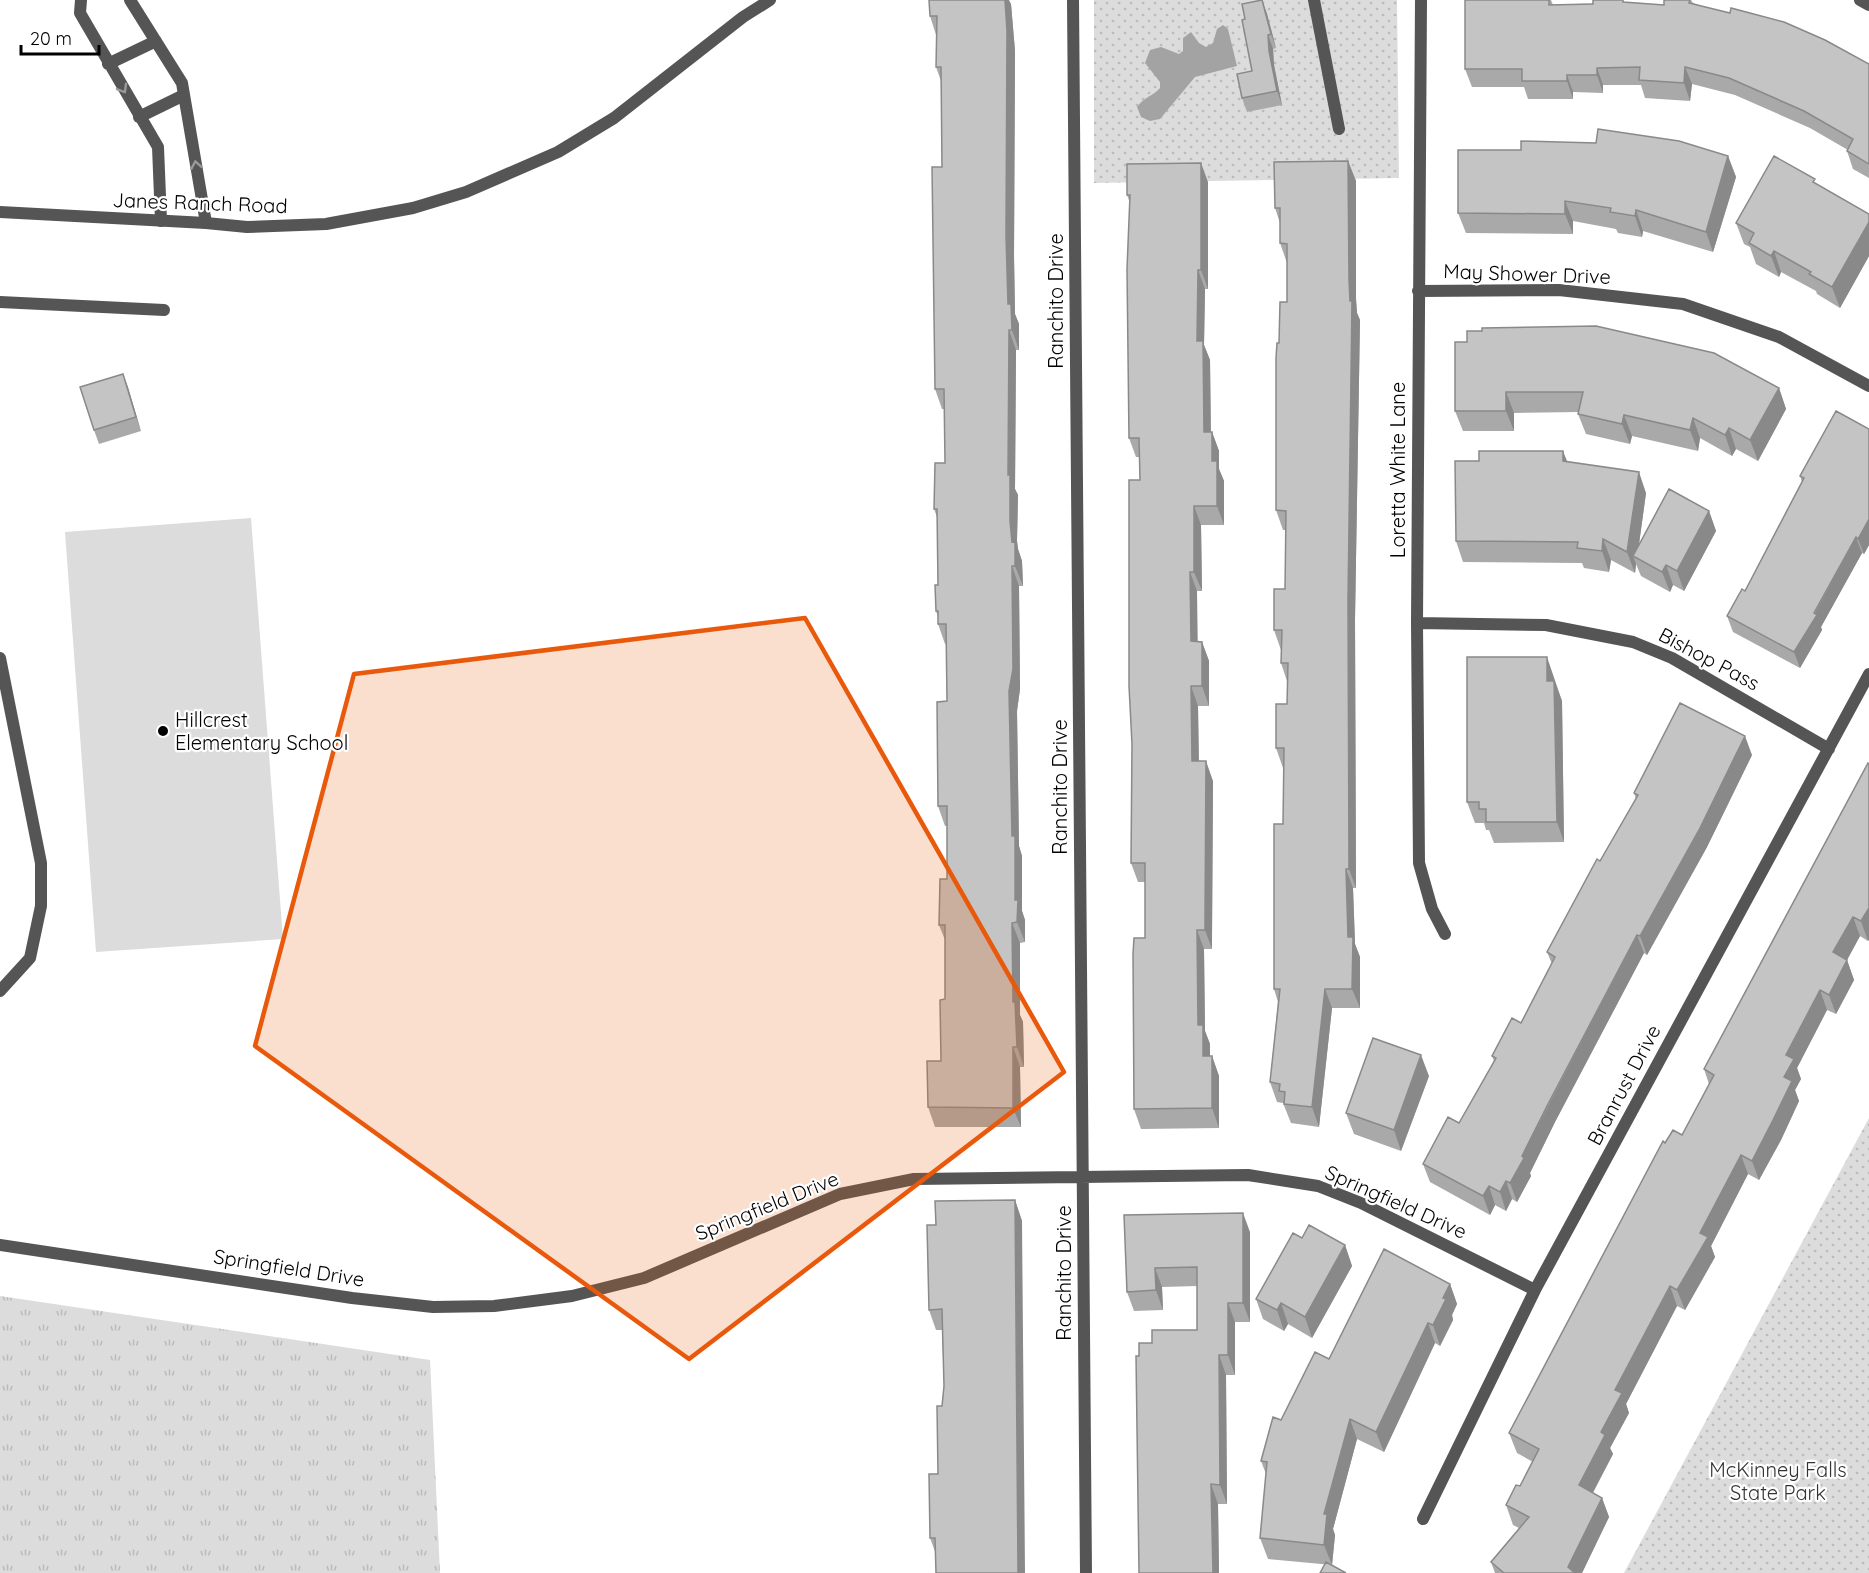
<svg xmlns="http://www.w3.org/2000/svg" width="1869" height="1573" font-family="Quicksand,sans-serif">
<defs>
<pattern id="grass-tufts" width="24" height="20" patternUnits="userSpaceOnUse" patternTransform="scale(1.5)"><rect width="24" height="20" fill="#dcdcdc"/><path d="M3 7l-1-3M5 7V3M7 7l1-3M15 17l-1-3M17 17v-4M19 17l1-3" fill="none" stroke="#bbb"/></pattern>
<pattern id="park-dots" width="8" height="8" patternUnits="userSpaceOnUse" patternTransform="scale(1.5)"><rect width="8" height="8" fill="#dcdcdc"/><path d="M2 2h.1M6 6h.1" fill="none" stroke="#bbb" stroke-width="1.8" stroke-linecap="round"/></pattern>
</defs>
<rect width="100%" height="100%" fill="#fff"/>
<path fill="url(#grass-tufts)" d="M0 1296 430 1360 440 1573H0Z"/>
<path fill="url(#park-dots)" d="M1094 0H1397L1399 178 1094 183Z
M1869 1118V1573H1624Z"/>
<path fill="#dcdcdc" d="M251 518 283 939 96 952 65 532Z"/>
<path fill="#a3a3a3" d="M1223 25 1228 29 1237 66 1195 77 1160 119 1150 121 1141 117 1137 107C1144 97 1153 96 1160 88V82L1145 63 1150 50 1161 47 1179 54 1183 51V38L1191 32 1199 43 1206 47 1213 43 1217 29Z"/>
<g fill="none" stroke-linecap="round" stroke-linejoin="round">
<path stroke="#555" stroke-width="12" d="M81 0 80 13 158 147 161 221
M130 0 182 83 206 223
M1314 0 1339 129
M108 64 156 41
M139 117 184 95
M0 302 164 310
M0 658 41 863V906L30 958 0 991"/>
<path stroke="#555" stroke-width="12" d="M1073 0 1086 1573
M1421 0 1417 623 1419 863 1432 909 1445 934
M1860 0 1869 5
M0 212 206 223 247 227 326 224 413 208 466 192 558 152 614 118 743 17 770 0
M1418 291 1559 290 1683 304 1779 337 1869 386
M1417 623 1546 625 1633 642 1672 658 1829 749
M0 1245 352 1298 433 1307 494 1306 572 1296 644 1278 840 1194 914 1179 1248 1175 1318 1186 1361 1203 1535 1290
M1423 1519 1535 1290 1869 674"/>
</g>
<path fill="#a9a9a9" d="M1262 0 1267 14 1276 48 1273 49 1274 65 1282 105 1247 112 1242 98 1252 71 1245 19Z
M1465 0H1551L1553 5 1627 2 1664 5 1691 0 1693 3 1869 64V178L1853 169 1847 151 1848 150 1810 128 1735 95 1692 84 1690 101 1645 98 1641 85H1603V93L1573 92V99H1528L1524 87H1472L1465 69Z
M1011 4 1015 51 1014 256 1015 314 1019 324V350H1016L1015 489 1018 495 1017 541 1018 549 1022 561 1023 586H1019L1020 689 1017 711 1019 846 1022 856V911L1025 920V942L1020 943V1015L1023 1022 1024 1067H1020L1021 1127H935L928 1107 941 1061 945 999V940L939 925 947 879V826H945L938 806 947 701 946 644H945L938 624V617L936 611 938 585 937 517 934 509 945 463V409H942L935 389 942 167 941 81 936 67V35L930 16Z
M1728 156 1736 177 1713 252 1643 231 1642 237 1618 233 1616 229 1573 221V234L1466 233 1458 213Z
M1348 161 1356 181V299L1357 313 1360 320 1355 620 1356 888H1353L1355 944 1360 957V1008H1332L1319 1127 1291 1123 1283 1103 1277 1102 1270 1082 1278 1002 1274 989 1283 824V768L1276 748 1287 704V681L1281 663V650L1274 630 1285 589 1286 530H1283L1276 510 1279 343 1287 302V263L1280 243V223L1275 208Z
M1208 182V289H1205L1204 345 1210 360 1211 432H1212L1219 451V469L1224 481V525H1201L1202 591H1197V642H1202L1209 661V706H1198L1199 761 1213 781 1212 938V949H1204L1205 1031 1210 1044V1056H1212L1219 1076V1128L1141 1129 1134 1109 1145 938V882H1138L1131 863 1140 480V457H1136L1129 438 1130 203 1127 195Z
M1817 185 1869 214V256L1840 308 1817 294 1816 291 1781 272 1779 277 1756 264 1750 247 1744 244 1736 223Z
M1455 342 1779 388 1786 409 1758 461 1736 449 1732 456 1700 438 1698 451 1632 436 1630 444 1586 434 1578 414 1579 412 1514 413V431H1463L1455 411Z
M123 374 141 431 99 444 94 430Z
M1869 429V545L1864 554 1862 553 1821 627 1822 630 1800 668 1733 632 1727 616 1745 591 1802 482 1800 476Z
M1567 462 1646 493 1639 545 1709 511 1716 531 1684 591 1673 585 1670 592 1641 576 1636 564 1635 573 1611 560 1609 572 1584 568 1582 563 1463 562 1456 541Z
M1554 677V681L1562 701 1564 842 1494 843 1489 830H1486L1484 823H1475L1467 802Z
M1752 755 1707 847 1647 955 1644 953 1555 1122 1530 1173 1531 1176 1517 1202 1512 1199 1506 1211 1495 1205 1490 1215 1430 1182 1423 1164 1459 1123 1494 1061 1492 1056 1521 1023 1552 964 1547 952 1636 799 1634 793Z
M1868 763V941L1860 936 1847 960 1854 980 1836 1014 1827 1010 1797 1068 1801 1079 1795 1090 1799 1101 1781 1140 1759 1180 1748 1174 1711 1246 1715 1257 1685 1310 1677 1306 1626 1404 1629 1413 1610 1448 1613 1454 1593 1493 1602 1498 1609 1517 1582 1573H1495L1491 1562 1519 1528 1513 1525 1506 1505 1520 1486 1533 1462 1517 1453 1509 1433 1665 1143 1682 1135 1709 1084 1704 1069Z
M1429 1076 1401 1151 1354 1134 1346 1113Z
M1015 1200 1022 1221 936 1554 930 1538 938 1474 944 1386 942 1330H936L929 1310 936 1225Z
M1124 1215 1250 1232V1322H1235V1375H1226L1227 1504H1218L1219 1573H1139V1356L1197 1330V1286L1162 1287 1163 1310 1134 1311 1127 1292Z
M1302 1238 1345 1245 1352 1266 1312 1338 1288 1324 1284 1331 1263 1319 1256 1299Z
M1450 1284 1457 1304 1452 1315 1453 1320 1440 1346 1435 1343 1384 1452 1357 1439 1333 1529 1335 1535 1332 1565 1268 1559 1260 1538 1266 1474 1261 1461 1281 1420 1329 1359Z"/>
<path fill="#898989" d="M1005 0H1009L1011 4 1015 51 1014 256 1015 314 1019 324V350L1012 330 1008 304 1006 236Z
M1262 0 1267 14 1276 48 1271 34Z
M1268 35 1273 49 1274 65 1282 105 1277 91 1269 51Z
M1685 67 1692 84 1690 101 1684 83Z
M1597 68 1603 85V93L1597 75Z
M1567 75 1573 92V99L1567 81Z
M1728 156 1736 177 1713 252 1706 232Z
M1348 161 1356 181V299L1357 313 1360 320 1355 620 1356 888 1349 869 1348 600 1350 301 1349 280Z
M1201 163 1208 182V289L1201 270Z
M1565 201 1573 221V234L1565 214Z
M1636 210 1643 231 1642 237 1635 216Z
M1869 222V256L1840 308 1832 287Z
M1774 251 1781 272 1779 277 1771 256Z
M1198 270 1205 289 1204 345 1210 360 1211 451 1204 432 1197 341Z
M1009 330 1016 350 1015 489 1018 495 1017 541 1018 549 1022 561 1023 586 1015 566 1012 542 1010 521 1008 475Z
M123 374 128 387 141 431 136 417Z
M1779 388 1786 409 1758 461 1750 440Z
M1506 392 1514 413V431L1506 411Z
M1624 415 1632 436 1630 444 1622 424Z
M1693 418 1700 438 1698 451 1690 430Z
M1729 428 1736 449 1732 456 1725 435Z
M1212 432 1219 451V469L1224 481V525L1217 506 1212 461Z
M1563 451 1571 471 1563 461Z
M1639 472 1646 493 1637 558 1633 556 1636 564 1635 573 1627 552Z
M1194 506 1201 525 1202 591 1194 572Z
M1709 511 1716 531 1684 591 1677 571Z
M1869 519V545L1864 554 1858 539Z
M1856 537 1862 553 1821 627 1822 630 1800 668 1794 652Z
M1603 539 1611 560 1609 572 1602 551Z
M1666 565 1673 585 1670 592 1662 572Z
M1012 566 1019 586 1020 689 1017 711 1019 846 1022 856V911L1025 920V942L1017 922 1015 900 1012 836 1009 691Z
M1190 572 1197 591 1198 661 1191 641Z
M1202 642 1209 661V706L1202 686Z
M1547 657 1562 701 1564 842 1557 822 1547 681Z
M1191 686 1198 706 1199 781 1192 761Z
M1745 736 1752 755 1707 847 1647 955 1640 936Z
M1206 761 1213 781 1212 938V949L1205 930Z
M1346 869 1353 888 1355 944 1360 957V1008L1352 989 1348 937Z
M1869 908V940L1868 941 1861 921Z
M1853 917 1860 936 1847 960 1854 980 1836 1014 1829 995 1833 952Z
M1012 923 1020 943V1015L1023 1022 1024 1067 1017 1047 1013 1002Z
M1197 930 1204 949 1205 1031 1210 1044V1076L1203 1056 1198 1025Z
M1637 935 1644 953 1555 1122 1530 1173 1531 1176 1517 1202 1510 1183 1522 1156Z
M1325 989 1332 1008 1319 1127 1312 1107Z
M1820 990 1827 1010 1797 1068 1801 1079 1795 1090 1799 1101 1781 1140 1759 1180 1752 1161 1784 1077 1786 1055Z
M1013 1047 1020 1067 1021 1127 1013 1108Z
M1421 1055 1429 1076 1401 1151 1394 1130Z
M1212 1056 1219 1076V1128L1212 1108Z
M1741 1155 1748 1174 1711 1246 1715 1257 1685 1310 1677 1290 1700 1233Z
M1506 1181 1512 1199 1506 1211 1500 1192Z
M1489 1186 1495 1205 1490 1215 1483 1196Z
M1015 1200 1022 1221 1025 1573H1018Z
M1243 1213 1250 1232V1322L1243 1303Z
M1345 1245 1352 1266 1312 1338 1305 1317Z
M1155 1268 1162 1287 1163 1310 1156 1290Z
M1450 1284 1457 1304 1452 1315 1453 1320 1440 1346 1433 1325 1443 1298Z
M1670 1286 1677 1306 1626 1404 1629 1413 1610 1448 1613 1454 1586 1505 1579 1485 1601 1432 1615 1390Z
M1228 1303 1235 1322V1375L1228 1355Z
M1281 1303 1288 1324 1284 1331 1277 1310Z
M1428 1323 1435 1343 1384 1452 1376 1432Z
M1219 1355 1226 1375 1227 1504 1220 1485Z
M1350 1419 1357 1439 1333 1529 1335 1535 1332 1565 1324 1545V1514Z
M1211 1484 1218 1504 1219 1573H1213Z
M1602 1498 1609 1517 1582 1573H1570L1568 1567Z"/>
<path fill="#c4c4c4" stroke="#898989" stroke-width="1.5" d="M929 0H1005L1007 31 1006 236 1008 304H1011L1012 330H1009L1008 475H1010V521L1012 542 1015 541V566H1012L1013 669 1009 691 1012 836H1015V900H1018L1017 922 1012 923 1013 1002H1015L1017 1047H1013V1108L928 1107 927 1061H941L940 1000 945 999V925H939L940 879H947V806H938L937 702 947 701 946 624H938V611H936L935 585H938L937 509H934L935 463H945L944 389H935L932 167H942L941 67H936L937 16H930Z
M1262 0 1271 34 1268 35 1269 51 1277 91 1242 98 1237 74 1252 71 1242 20 1245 19 1242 4Z
M1465 0H1549V5L1593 4V0H1623V2L1664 5V0H1690L1689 3 1730 13 1731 8 1784 22 1825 40 1869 64V164L1847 151 1853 139 1804 111 1729 78 1685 67 1684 83 1639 80 1640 67 1597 68V75H1567V81H1522V69H1465Z
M1598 129 1679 141 1728 156 1706 232 1636 210 1635 216 1610 212 1611 208 1565 201V214L1458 213V150H1521V141L1596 143Z
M1774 156 1815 179 1813 182 1869 214V222L1832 287 1809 274 1811 272 1774 251 1771 256 1749 243 1754 233 1736 223Z
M1348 161 1349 280 1350 301H1352L1348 600 1349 869H1346L1348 937H1353L1352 989H1325L1312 1107 1284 1104 1285 1092 1279 1091 1280 1084 1270 1082 1280 989H1274V824H1283L1284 748H1276V704H1287L1288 663H1281L1282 630H1274V589H1285L1286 511 1276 510V358L1277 343H1279L1280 302H1287V244L1280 243V208H1275L1274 162Z
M1201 163V270H1198L1197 341H1203L1204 432H1212V461H1217V506H1194V572H1190L1191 641 1202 642V686H1191L1192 761H1206L1205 919V930H1197L1198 1025H1203V1056H1212V1108L1134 1109 1133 954 1134 938H1145V863H1131L1132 744 1129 686V480H1140L1139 438H1129L1127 269 1130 195H1127V164Z
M1596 326 1714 353 1779 388 1750 440 1729 428 1725 435 1693 418 1690 430 1624 415 1622 424 1578 414 1583 392H1506V411H1455V342H1467V331H1482V328Z
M123 374 136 417 94 430 80 387Z
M1836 411 1869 429V519L1858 539 1856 537 1814 613 1817 615 1794 652 1727 616 1742 589 1745 591 1804 478 1800 476Z
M1479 451H1563V461L1639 472 1627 552 1603 539 1602 551 1577 548 1578 542 1456 541 1455 461H1479Z
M1669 489 1709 511 1677 571 1666 565 1662 572 1633 556Z
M1467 657H1547V681H1554L1557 822H1486V809H1479V802H1467Z
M1680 703 1745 736 1700 828 1640 936 1637 935 1548 1104 1522 1156 1524 1158 1510 1183 1506 1181 1500 1192 1489 1186 1483 1196 1423 1164 1448 1117 1459 1123 1496 1058 1492 1056 1512 1018 1521 1023 1555 957 1547 952 1597 859 1600 861 1638 795 1634 793Z
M1868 763 1869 764V908L1861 921 1853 917 1833 952 1847 960 1829 995 1820 990 1786 1055 1794 1059 1784 1077 1792 1081 1773 1120 1752 1161 1741 1155 1700 1233 1708 1237 1677 1290 1670 1286 1615 1390 1622 1393 1601 1432 1605 1435 1579 1485 1602 1498 1568 1567 1575 1573H1504L1491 1562 1529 1517 1506 1505 1516 1485 1520 1486 1539 1449 1509 1433 1663 1141 1665 1143 1673 1130 1682 1135 1714 1075 1704 1069Z
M1373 1038 1421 1055 1394 1130 1346 1113Z
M1015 1200 1018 1573H936L935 1538H930L929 1474H938L937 1406H942L944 1386 942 1309 929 1310 927 1225H936L935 1201Z
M1243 1213V1303H1228V1355H1219L1220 1485 1211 1484 1213 1573H1139L1136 1356H1139V1343H1152V1330H1197V1267L1155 1268 1156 1290 1127 1292 1124 1215Z
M1309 1225 1345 1245 1305 1317 1281 1303 1277 1310 1256 1299 1293 1233 1302 1238Z
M1384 1249 1450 1284 1443 1298 1446 1299 1433 1325 1428 1323 1376 1432 1350 1419 1324 1514H1327L1324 1545 1260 1538 1267 1462 1261 1461 1273 1417 1281 1420 1315 1352 1329 1359Z
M1326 1562 1346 1573H1320Z"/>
<defs><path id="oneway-chevron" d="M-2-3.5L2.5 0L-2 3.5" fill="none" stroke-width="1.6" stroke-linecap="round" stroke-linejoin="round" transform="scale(1.5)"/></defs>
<g stroke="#999">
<use href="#oneway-chevron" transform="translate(123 89) rotate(60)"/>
<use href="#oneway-chevron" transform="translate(196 165) rotate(-100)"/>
</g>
<path fill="#e8590c" fill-opacity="0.2" stroke="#e8590c" stroke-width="4.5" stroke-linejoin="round" d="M805 618 1064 1072 689 1359 255 1046 354 674Z"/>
<circle fill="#000" stroke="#fff" stroke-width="2" cx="163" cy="731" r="6"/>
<g text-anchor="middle" stroke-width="4.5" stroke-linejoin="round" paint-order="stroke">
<g font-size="20" fill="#000" stroke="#fff">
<text transform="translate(200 203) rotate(2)" y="7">Janes Ranch Road</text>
<text transform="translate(1527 274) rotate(2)" y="7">May Shower Drive</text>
<text transform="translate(1056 301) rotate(-90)" y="7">Ranchito Drive</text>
<text transform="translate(1398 470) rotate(-90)" y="7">Loretta White Lane</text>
<text transform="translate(1709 659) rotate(28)" y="7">Bishop Pass</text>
<text transform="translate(1060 787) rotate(-90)" y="7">Ranchito Drive</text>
<text transform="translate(1624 1085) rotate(-62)" y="7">Branrust Drive</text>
<text transform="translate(1396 1202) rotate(24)" y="7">Springfield Drive</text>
<text transform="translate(767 1206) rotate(-22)" y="7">Springfield Drive</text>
<text transform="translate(289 1268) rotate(9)" y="7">Springfield Drive</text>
<text transform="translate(1064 1273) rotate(-90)" y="7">Ranchito Drive</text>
</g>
<g font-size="20" fill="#000" stroke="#fff" text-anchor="start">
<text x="175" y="727">Hillcrest<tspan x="175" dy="23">Elementary School</tspan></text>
</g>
<g font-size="20" fill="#333" stroke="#fff">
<text x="1778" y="1477">McKinney Falls<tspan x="1778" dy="23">State Park</tspan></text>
</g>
</g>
<path d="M21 45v9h78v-9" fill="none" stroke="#000000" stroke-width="3"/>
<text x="30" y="45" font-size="18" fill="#000000" stroke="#ffffff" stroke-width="4.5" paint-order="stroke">20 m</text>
</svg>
